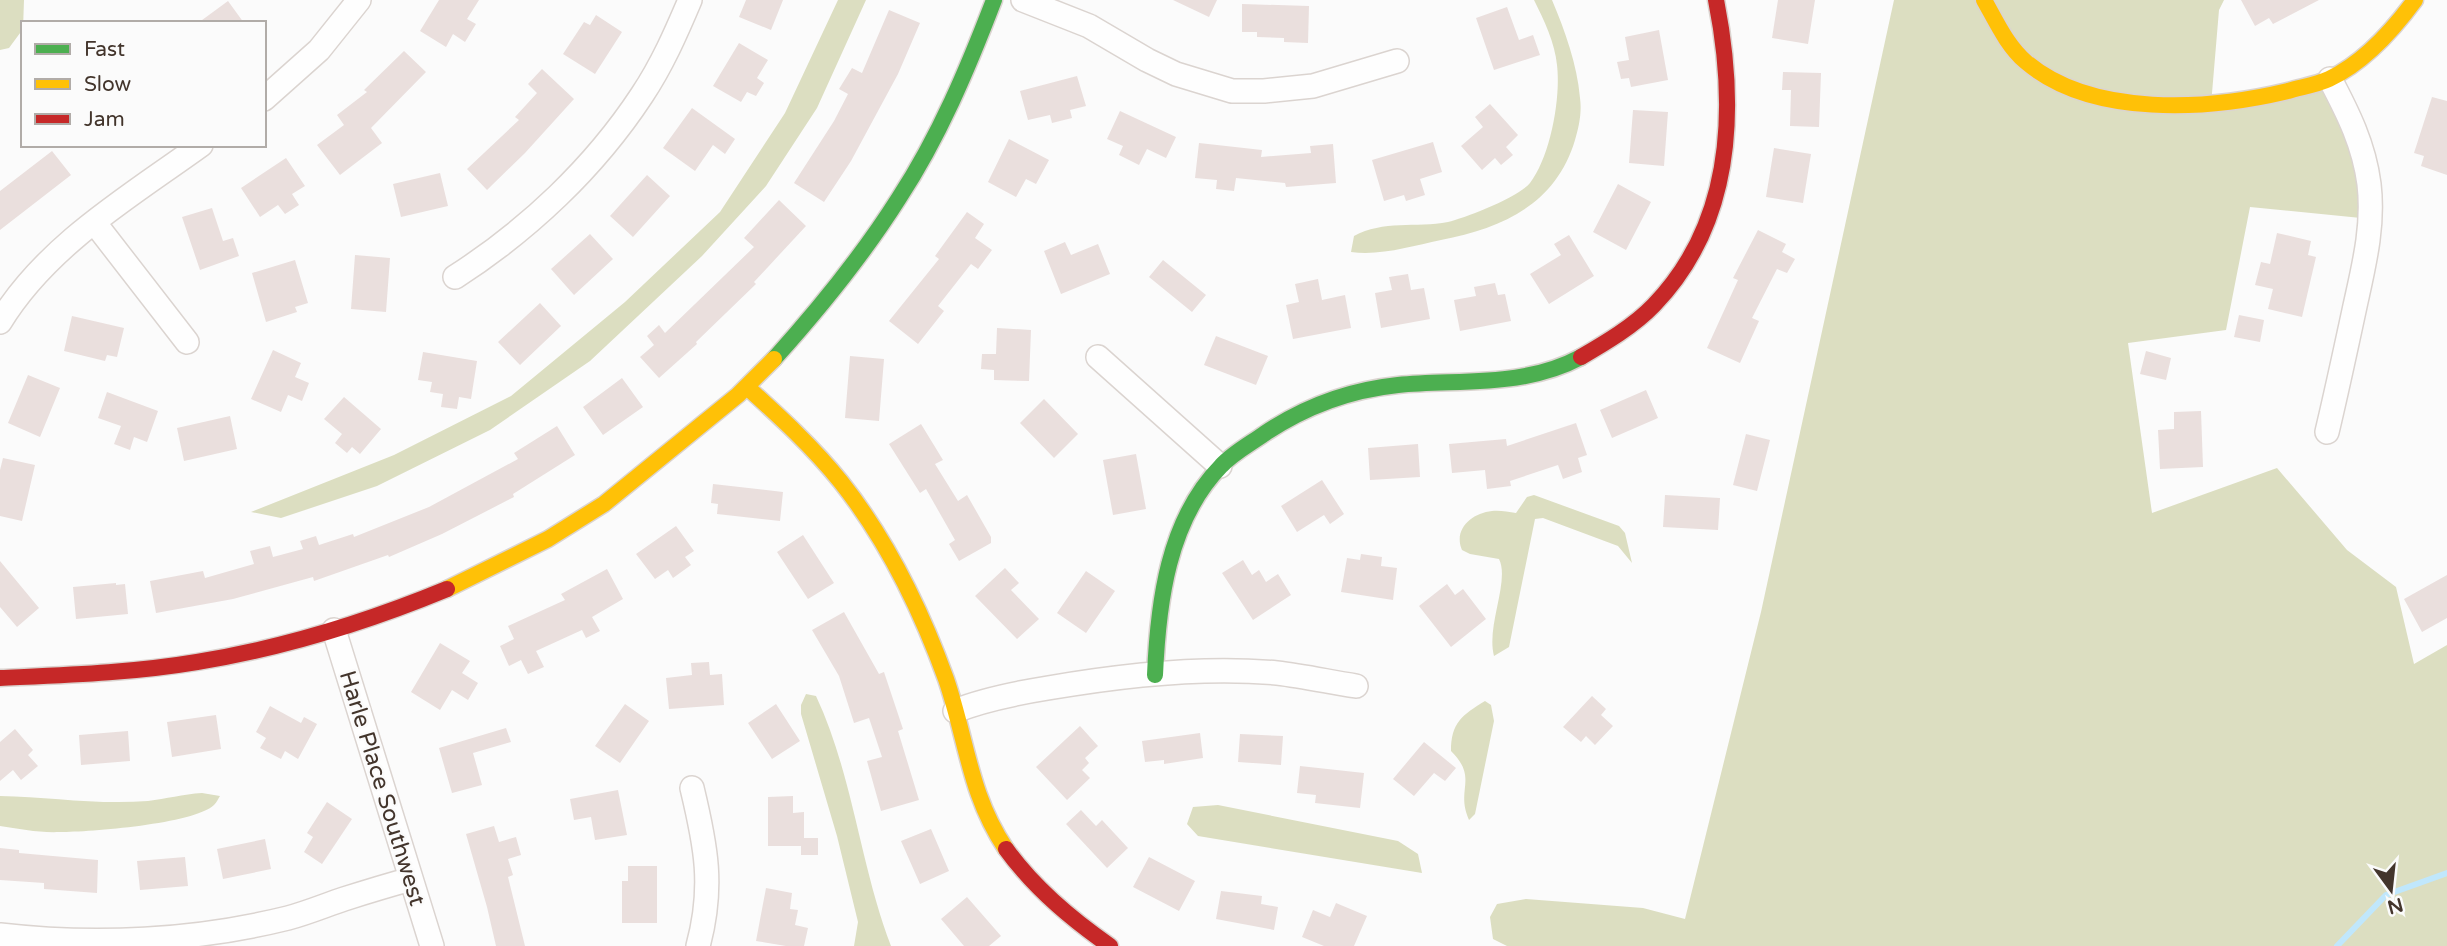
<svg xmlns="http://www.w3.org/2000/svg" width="2447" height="946" font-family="'Varela Round',sans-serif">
<rect width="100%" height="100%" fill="#fbfbfb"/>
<path fill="#dcdec1" d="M0 0H24L23 29 9 48 0 50Z
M838 0H866L817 108 766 186 702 256 590 361 490 430 377 486 281 518 251 512 394 455 511 396 625 302 720 212 785 113Z
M1534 0H1552C1565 31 1577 64 1580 98 1582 112 1579 127 1575 140 1556 204 1503 228 1441 240 1412 246 1381 256 1351 252L1354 236C1383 220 1416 228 1448 222 1465 218 1519 197 1530 183 1550 157 1561 99 1557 65 1555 43 1544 20 1534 0Z
M1894 0H2224L2219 10 2211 105 2330 79 2371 219 2250 207 2226 330 2128 343 2152 513 2277 468 2347 550 2396 587 2414 664 2447 645V946H1507L1493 939 1490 917 1497 904 1526 899 1643 908 1685 919 1761 612Z
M1534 495 1619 526 1625 533 1632 563 1618 546 1543 518 1535 519 1509 647 1494 656C1486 626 1510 581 1499 559L1470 554 1462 550C1453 529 1472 513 1492 511 1500 510 1508 512 1516 513L1527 497Z
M806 694 816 696C853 775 860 865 891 946H854L858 922 837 836 801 714V705Z
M1485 701 1491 705 1494 721 1475 814 1469 820C1455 789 1479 779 1451 751 1451 723 1462 715 1485 701Z
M202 793 220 796C218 799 217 802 214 805 194 824 90 832 60 832 40 833 19 829 0 826V796C49 797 98 805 148 801 166 799 183 794 202 793Z
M1218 805 1398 841 1418 854 1422 873 1198 836 1187 824 1193 807Z"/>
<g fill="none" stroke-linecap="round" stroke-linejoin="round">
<path stroke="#c0e7fc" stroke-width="6" d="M2337 946 2386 895 2447 873"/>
</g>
<path fill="#eadfdd" d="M439 0H479L467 19 476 24 465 42 453 34 446 47 420 31Z
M746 0H783L771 30 739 17Z
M1173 0H1217L1209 17Z
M1778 0H1815L1808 44 1772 38Z
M2241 0H2319L2273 24 2269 18 2255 26Z
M228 1 244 23H198Z
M1242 4 1309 6 1308 43 1284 42V38L1257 37V32H1242Z
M1507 7 1519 40 1533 35 1540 55 1494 70 1476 18Z
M889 10 920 23 898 74 851 161 824 202 794 183 834 121 848 94 839 89 852 68 862 73Z
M596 15 622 32 595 74 563 54 584 22 590 25Z
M1659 30 1668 80 1631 87 1629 78 1621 79 1617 62 1629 60 1625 37Z
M739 43 768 60 757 78 764 83 756 96 747 92 741 102 713 86Z
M404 51 426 72 371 128 382 143 340 175 317 145 344 125 337 115 367 92 364 90Z
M542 69 574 99 525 153 487 190 467 169 519 120 515 117 537 93 528 84Z
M1783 72 1821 73 1819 127 1790 126 1791 90H1782Z
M1077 76 1086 106 1070 110 1072 118 1052 123 1050 115 1028 120 1020 91Z
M2432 97 2447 101V175L2421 166 2424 156 2414 153Z
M1490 104 1518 135 1506 147 1513 155 1501 165 1495 158 1482 170 1461 146 1483 127 1475 117Z
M692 108 735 139 725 154 713 145 695 171 663 148Z
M1633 110 1668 112 1664 166 1629 163Z
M1120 111 1176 137 1166 158 1147 149 1139 165 1119 155 1123 146 1107 139Z
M1009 139 1049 160 1036 184 1026 179 1016 197 988 182Z
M1433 142 1442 172 1420 179 1425 195 1406 201 1404 195 1384 201 1372 160Z
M1199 143 1262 150 1261 157 1311 153 1310 146 1333 144 1336 183 1286 187 1285 183 1236 178 1234 191 1216 189 1217 180 1195 178Z
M1774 148 1811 154 1803 203 1766 197Z
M52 151 71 175 0 230V191Z
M286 158 305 186 292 194 299 205 285 214 278 205 260 217 241 188Z
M440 173 448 206 401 217 393 184Z
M647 175 670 196 633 237 610 216Z
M1618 184 1651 202 1626 250 1593 232Z
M779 200 806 226 754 282 756 284 696 342 697 344 659 378 640 357 654 345 647 336 659 325 665 333 754 247 744 238Z
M212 208 223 241 233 238 239 256 200 270 182 217Z
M967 212 984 224 975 238 992 250 978 269 971 264 938 306 944 311 918 344 889 321 939 259 935 256Z
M1758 230 1786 244 1782 252 1795 259 1787 273 1777 269 1752 318 1759 321 1740 363 1707 348 1738 280 1733 278Z
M2277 233 2311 241 2308 255 2316 257 2302 317 2268 309 2273 289 2255 285 2261 262 2270 264Z
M590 234 613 259 574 295 551 269Z
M1569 235 1594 276 1549 304 1530 274 1561 255 1554 244Z
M1065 242 1071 255 1098 244 1110 274 1061 294 1044 251Z
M355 255 390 258 386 312 351 309Z
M295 260 308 303 295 307 297 312 266 322 252 273Z
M1163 260 1206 295 1192 312 1149 277Z
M1408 274 1411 290 1424 288 1430 319 1381 328 1375 293 1392 290 1389 277Z
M1318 279 1322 300 1345 295 1351 328 1293 339 1286 305 1299 302 1295 284Z
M1495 283 1498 295 1505 294 1511 321 1460 331 1454 300 1476 296 1474 287Z
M540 303 561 326 520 365 498 342Z
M2239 315 2264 320 2260 342 2234 337Z
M72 316 124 328 117 357 107 355 105 361 64 351Z
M997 328 1031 330 1029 381 994 380V370L981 369 982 354H996Z
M1216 336 1268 356 1256 385 1204 365Z
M273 350 301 363 295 377 309 383 302 401 288 395 281 412 251 399Z
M2146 351 2171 358 2166 380 2140 374Z
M423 352 477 361 471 399 459 397 457 409 441 407 443 394 430 392 432 382 418 380Z
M850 356 884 359 879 421 845 418Z
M28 375 60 388 40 437 8 423Z
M622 378 643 407 603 435 583 407Z
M1646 390 1658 418 1612 438 1600 410Z
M107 392 158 411 147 442 134 437 130 450 114 444 121 426 98 418Z
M344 397 381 429 360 454 352 447 347 453 335 443 342 434 324 419Z
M1044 399 1078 434 1054 458 1020 423Z
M2201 411 2203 467 2160 469 2158 430 2174 429V412Z
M230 416 237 449 184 461 177 428Z
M1576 423 1587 455 1578 458 1582 472 1563 479 1558 465 1510 481 1511 486 1487 489 1485 470 1452 473 1449 444 1506 439 1507 446Z
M921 424 943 460 935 464 958 501 967 495 991 537V543L959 561 949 544 955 540 926 489 920 493 889 444Z
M557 426 575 455 513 494 514 497 442 534 389 557 388 555 314 581 313 577 233 599 156 613 150 581 203 571 205 578 254 564 250 551 270 546 273 557 303 549 300 541 316 536 319 545 353 534 354 537 429 507 518 459 514 453Z
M1746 434 1770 440 1757 491 1733 485Z
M1418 444 1420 477 1370 480 1368 448Z
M1136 454 1146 509 1113 515 1103 460Z
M3 458 35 465 22 521 0 516V470Z
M1322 480 1344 514 1330 524 1324 515 1297 532 1281 506Z
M713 484 783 492 780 521 717 514 718 504 711 503Z
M1665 495 1720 498 1718 530 1663 527Z
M676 526 694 551 685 557 691 565 673 578 668 570 655 579 636 554Z
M803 535 834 583 808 599 777 552Z
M1361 554 1382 557 1381 566 1397 568 1393 600 1341 592 1347 558 1360 560Z
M1243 560 1252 575 1259 570 1266 582 1278 574 1291 595 1253 620 1222 573Z
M0 561 39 608 17 627 0 607Z
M1005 568 1019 583 1011 590 1039 619 1017 639 975 596Z
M607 569 623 599 592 617 600 631 586 638 582 630 536 651 544 667 528 674 521 660 509 666 500 646 514 639 508 626 565 600 561 594Z
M1086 571 1115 591 1086 633 1057 613Z
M2447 575V618L2422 632 2404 599Z
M116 583V585L125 584 128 614 76 619 73 587Z
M1447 584 1455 595 1463 589 1486 619 1451 647 1419 606Z
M844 612 879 674 884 672 903 729 898 731 919 800 881 811 867 761 882 757 869 718 854 723 839 676 812 630Z
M440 643 470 661 462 673 478 683 468 700 452 690 440 710 411 692Z
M709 662 710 675 722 674 724 705 669 709 666 678 692 675 691 663Z
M1592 696 1606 709 1601 715 1613 726 1595 745 1586 736 1581 742 1563 727Z
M625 704 649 721 620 763 595 746Z
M776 704 800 741 772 759 748 723Z
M270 706 301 723 304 717 317 724 298 759 285 751 281 759 260 748 266 738 256 732Z
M216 715 221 749 172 757 167 722Z
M1080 726 1098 746 1085 758 1089 763 1082 770 1090 778 1067 800 1036 767Z
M506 728 511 742 473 753 482 785 452 793 439 748Z
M15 729 33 750 28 755 38 766 21 780 13 770 0 781V742Z
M128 731 130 761 81 765 79 735Z
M1200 733 1203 758 1164 764V760L1145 762 1142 741Z
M1240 734 1283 736 1281 765 1238 762Z
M1424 742 1456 768 1445 781 1434 773 1414 796 1393 779Z
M1300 766 1364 773 1360 808 1315 803 1316 795 1297 793Z
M618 790 627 835 595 840 591 817 574 820 570 799Z
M793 796V813L804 812V838H818V855H801V846H768V797Z
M327 802 352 819 322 864 304 852 313 837 307 833Z
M1081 810 1096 826 1102 820 1128 848 1107 868 1066 824Z
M494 826 499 842 516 837 521 855 508 859 513 875 508 877 525 946H496L487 907 466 834Z
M931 829 949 871 920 884 901 841Z
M265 839 271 869 223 879 217 849Z
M0 848 19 850V853L98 860 97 893 44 889V883L0 880Z
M185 857 188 886 140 890 137 861Z
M1149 857 1195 881 1179 911 1133 887Z
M628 866H657V923H622V881H628Z
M766 888 792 893 790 909 798 910 795 925 808 928 804 946H786L756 941Z
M1221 891 1262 896 1261 904 1278 907 1274 930 1216 919Z
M967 897 1001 936 989 946H964L941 919Z
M1336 903 1367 916 1354 946H1324L1302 937 1313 910 1330 917Z"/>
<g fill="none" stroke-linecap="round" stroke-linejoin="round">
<g stroke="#dbd4d0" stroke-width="26">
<path id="street" d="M1023 0 1089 26 1147 60 1176 74 1232 91H1264L1313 86 1397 61
M264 99 319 50 359 0
M94 222 187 342
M455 277C528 230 594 168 642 95 662 65 676 33 690 0
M0 322C47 245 129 197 201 145
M1098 357 1220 466
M2327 432C2337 390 2346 348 2355 306 2364 265 2374 226 2369 184 2364 145 2348 113 2330 79
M334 630 432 946
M955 711C985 699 1017 693 1048 688 1123 675 1202 666 1277 673 1303 676 1330 682 1356 686
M692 788C706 846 714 887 698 946
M0 935C95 946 195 941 288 918 307 913 326 905 344 899 366 892 389 885 411 879"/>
</g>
<g stroke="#dbd4d0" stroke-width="19">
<path id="fast" d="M774 359C819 309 863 255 899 198 939 137 968 68 994 0
M1155 675C1158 603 1168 520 1221 466 1233 453 1250 444 1264 434 1304 407 1350 390 1398 385 1460 379 1523 388 1581 357"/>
</g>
<g stroke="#dbd4d0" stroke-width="19">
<path id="slow" d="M1984 0C1996 21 2007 46 2026 62 2092 118 2209 110 2288 91 2301 87 2316 85 2329 79 2363 63 2393 30 2415 0
M747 387C780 417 813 447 841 482 887 540 921 610 946 679 967 740 969 794 1006 849
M447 589 548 539 604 504 738 395 774 359"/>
</g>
<g stroke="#dbd4d0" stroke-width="19">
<path id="jam" d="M1581 357C1605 343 1634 326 1654 305 1734 222 1737 106 1716 0
M0 678C66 675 132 673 197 662 283 648 367 622 447 589
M1006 849C1034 888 1071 919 1110 946"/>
</g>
<use href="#street" stroke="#fefefe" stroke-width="23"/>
<use href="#fast" stroke="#4caf50" stroke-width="16"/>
<use href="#slow" stroke="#ffc107" stroke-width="16"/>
<use href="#jam" stroke="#c62828" stroke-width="16"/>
</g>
<g text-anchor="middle" stroke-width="5" stroke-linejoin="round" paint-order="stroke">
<g font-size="23" fill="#43352c" stroke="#fbfbfb">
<text transform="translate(383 788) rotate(73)" y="8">Harle Place Southwest</text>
</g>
</g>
<rect x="21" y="21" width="245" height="126" fill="#fbfbfb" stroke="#b1aca8" stroke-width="2"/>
<rect x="35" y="44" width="35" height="10" fill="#4caf50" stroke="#b1aca8" stroke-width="2"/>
<text x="84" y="56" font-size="21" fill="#43352c">Fast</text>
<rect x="35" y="79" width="35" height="10" fill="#ffc107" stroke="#b1aca8" stroke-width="2"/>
<text x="84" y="91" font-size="21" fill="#43352c">Slow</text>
<rect x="35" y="114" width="35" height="10" fill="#c62828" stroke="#b1aca8" stroke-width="2"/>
<text x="84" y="126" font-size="21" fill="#43352c">Jam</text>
<g transform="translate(2391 890) rotate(165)" stroke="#fbfbfb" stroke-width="5" paint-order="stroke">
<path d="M0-5L12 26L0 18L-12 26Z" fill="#43352c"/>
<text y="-10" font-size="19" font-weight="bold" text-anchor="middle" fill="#43352c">N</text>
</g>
</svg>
